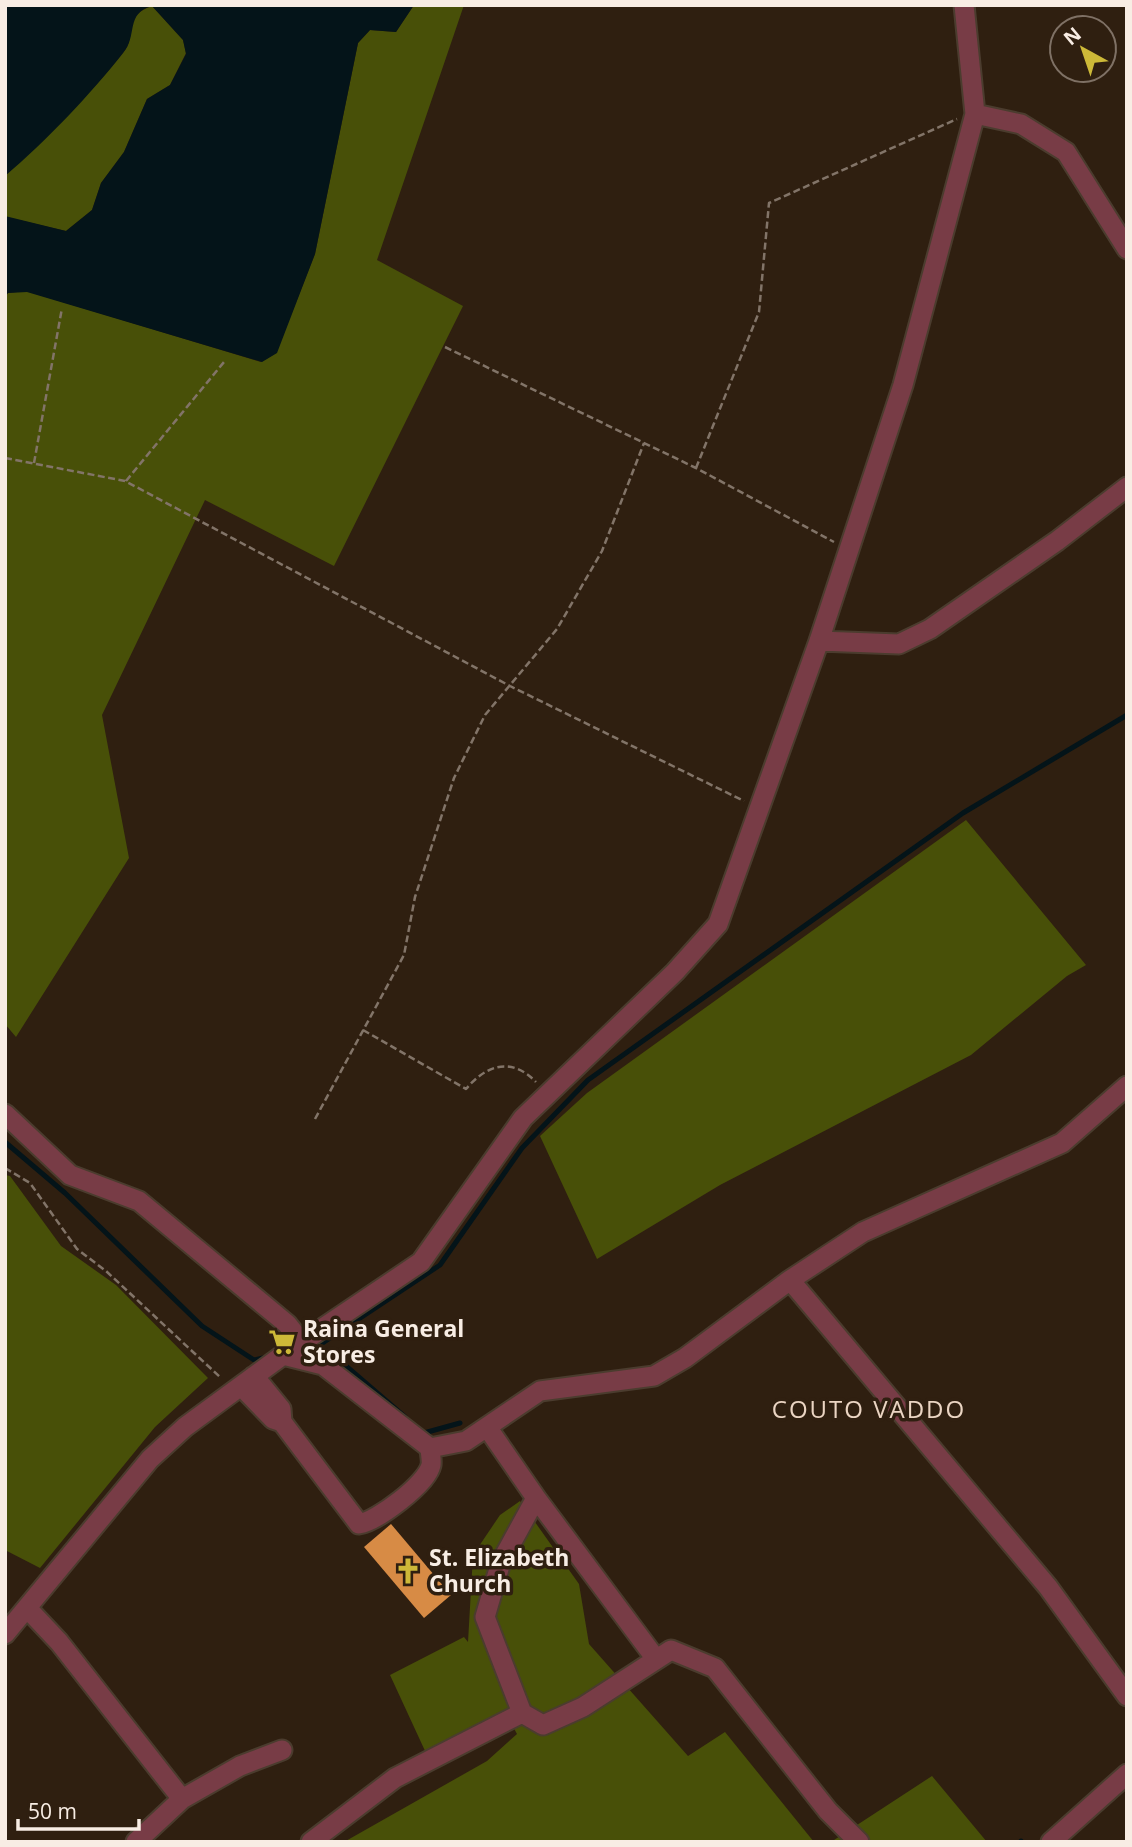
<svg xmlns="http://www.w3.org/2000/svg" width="1132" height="1847" font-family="'Open Sans',sans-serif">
<rect width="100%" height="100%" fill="#2f1f10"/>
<path fill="#485008" d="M414 5H464L377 260 463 306 334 566 205 500 102 715 129 858 16 1037 5 1024V297L8 293 26 291 261 362 276 353 315 254 358 43 370 30 396 32Z
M152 6 183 40 186 53 170 85 147 99 124 152 101 183 92 210 66 231 6 217 5 176C46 137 88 97 123 53 138 35 122 16 152 6Z
M966 820 1086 965 1067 976 971 1055 720 1185 597 1259 540 1136 587 1093Z
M5 1175 10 1176 61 1246 116 1285 208 1378 155 1427 40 1568 5 1550Z
M520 1501 579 1584 589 1644 688 1756 725 1732 814 1842H344L487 1761 517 1734 505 1712 426 1753 390 1675 464 1637 468 1642 473 1555 500 1515Z
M932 1776 987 1842H831Z"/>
<path fill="#041419" d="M5 5H414L396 32 370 30 358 43 315 254 277 353 262 362 27 292 8 293 5 297V216L66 231 92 210 101 183 124 152 147 99 170 85 186 54 183 40 152 6C125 13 138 36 123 53 90 95 46 141 5 176Z"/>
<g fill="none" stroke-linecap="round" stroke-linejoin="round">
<path stroke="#041419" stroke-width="5" d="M5 1142 65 1193 202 1326 254 1360 267 1357
M315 1348 339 1360 405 1417
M304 1350 315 1348 440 1265 522 1148 588 1080 963 813 1127 715
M420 1430 424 1433 460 1423
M1021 1841V1842"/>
</g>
<path fill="#d78b45" d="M391 1524 451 1595 424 1618 364 1547Z"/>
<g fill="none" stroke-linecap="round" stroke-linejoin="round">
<g stroke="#4b3c2e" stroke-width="23">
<path id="minor" d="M975 114 1021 124 1066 152 1127 249
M819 641 899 644 930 629 1057 541 1127 487
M5 1114 70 1175 139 1201 287 1324 303 1344
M790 1280 1048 1587 1127 1696
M283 1355 323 1365 430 1448 466 1441 540 1391 654 1376 685 1358 790 1280 863 1232 1062 1143 1127 1086
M254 1376 281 1409 282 1422
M241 1386 273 1419 282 1422 359 1524C377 1521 427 1484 431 1465 432 1460 430 1453 430 1448
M487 1427 536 1498 501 1562 485 1617 522 1713 543 1725 583 1707 671 1650 715 1668 828 1811 859 1842
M536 1498 656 1659
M27 1608 59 1642 182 1799 136 1842
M5 1634 150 1459 185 1427 283 1355 421 1262 523 1118 675 972 718 924 819 641 903 385 975 114 964 5
M182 1799 240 1766 282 1750
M311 1842 395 1778 522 1713
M1051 1842 1127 1774"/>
</g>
<path stroke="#827468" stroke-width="2.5" stroke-dasharray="7 3.5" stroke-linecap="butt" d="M445 347 696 468 834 542
M5 458 125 481 510 686 744 801
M34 463 62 308
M696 468 759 312 769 203 957 119
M126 481 224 362
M363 1030 466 1089C487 1064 512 1057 536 1082
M315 1119 404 955 415 897 454 778 485 715 557 629 602 551 644 443
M5 1168 30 1183 77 1249 106 1271 221 1378"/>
<use href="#minor" stroke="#783c46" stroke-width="19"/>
</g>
<defs>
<g id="supermarket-bare" transform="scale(2.1)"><path d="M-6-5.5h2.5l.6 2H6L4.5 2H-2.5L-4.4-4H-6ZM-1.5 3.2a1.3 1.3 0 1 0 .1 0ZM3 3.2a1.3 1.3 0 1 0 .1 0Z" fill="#cdb938" stroke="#2f1f10" stroke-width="2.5" paint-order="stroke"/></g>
<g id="church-bare" transform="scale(2.1)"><path d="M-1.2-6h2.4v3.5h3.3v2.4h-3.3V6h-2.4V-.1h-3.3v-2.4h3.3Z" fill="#cdb938" stroke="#2f1f10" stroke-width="2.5" paint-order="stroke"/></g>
</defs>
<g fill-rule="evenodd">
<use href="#supermarket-bare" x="282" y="1342"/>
<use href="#church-bare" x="408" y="1571"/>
</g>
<g text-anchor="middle" stroke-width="7" stroke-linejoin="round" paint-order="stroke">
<g font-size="23" font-weight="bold" fill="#f8ede4" stroke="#2f1f10" text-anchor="start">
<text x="303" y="1337">Raina General<tspan x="303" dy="26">Stores</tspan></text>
<text x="429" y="1566">St. Elizabeth<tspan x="429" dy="26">Church</tspan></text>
</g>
<g font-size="24" letter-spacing="2" fill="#ebd5c3" stroke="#2f1f10">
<text x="869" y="1418">COUTO VADDO</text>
</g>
</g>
<rect width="1132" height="1847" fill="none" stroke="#f8ede4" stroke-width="14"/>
<g transform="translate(1083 49) rotate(320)"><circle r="33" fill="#2f1f10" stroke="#7f7165" stroke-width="2"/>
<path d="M0-5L12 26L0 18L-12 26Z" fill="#cdb938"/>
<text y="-10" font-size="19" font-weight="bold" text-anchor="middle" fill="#f8ede4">N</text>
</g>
<path d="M18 1819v10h121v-10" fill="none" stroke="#f8ede4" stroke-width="3.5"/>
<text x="28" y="1819" font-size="21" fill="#f8ede4" stroke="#2f1f10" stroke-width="5" paint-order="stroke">50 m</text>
</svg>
